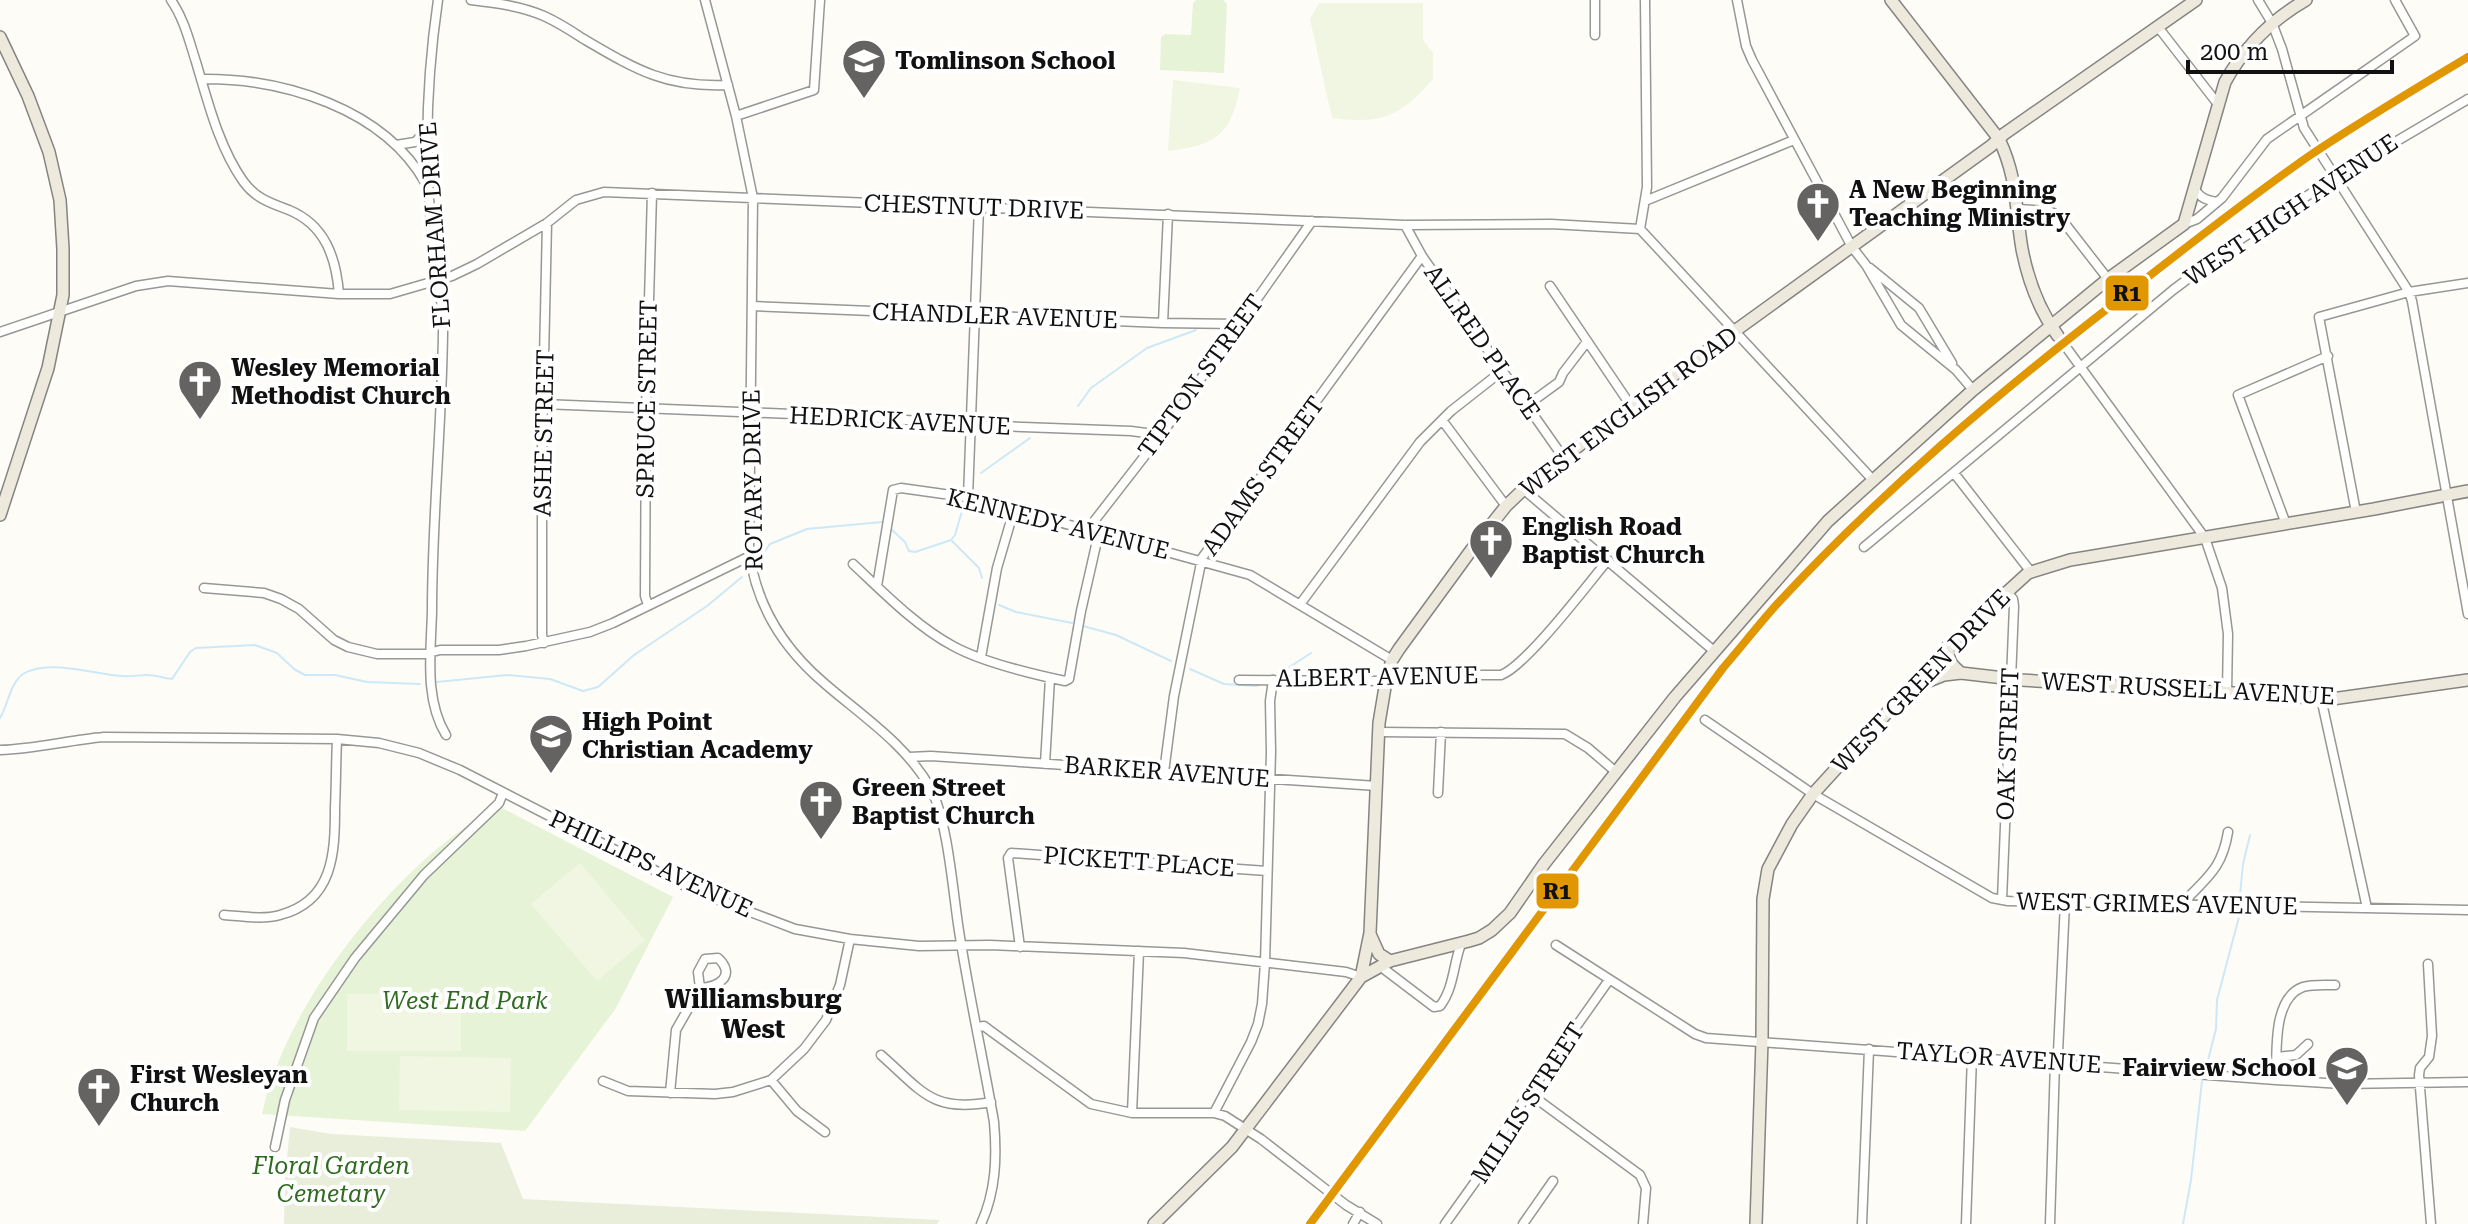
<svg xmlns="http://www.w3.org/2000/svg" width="2468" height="1224" font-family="'Roboto Serif',serif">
<rect width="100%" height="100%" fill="#fdfcf7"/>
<path fill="#e7f3d7" d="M1196 0H1223L1227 4 1224 73 1160 70 1161 37 1165 34 1191 35 1193 3Z
M490 808H502L673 897 616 1008 525 1131 262 1114C281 1024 355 923 422 862 443 842 468 826 490 808Z"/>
<path fill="#e9eedb" d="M290 1127 331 1134 501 1143 523 1199 940 1220 937 1224H284L285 1179Z"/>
<path fill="#f0f6e1" d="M1319 3H1423V40L1433 53V79C1400 117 1382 124 1332 118L1310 19Z
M1173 80 1240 88C1230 136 1216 145 1168 151Z
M580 863 645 940 597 981 531 904Z
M347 994H461V1051H347Z
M400 1056 511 1058 510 1112 399 1110Z"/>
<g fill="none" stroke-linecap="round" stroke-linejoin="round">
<path stroke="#cde8f7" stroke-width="2" d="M1078 406 1091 388 1147 348 1196 330
M981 473 1030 438
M891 529 905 542 909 551 915 552 951 540 955 535 962 511
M951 540 979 568 982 578
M756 563 770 544 807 529 882 522
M999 605 1016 612 1072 623
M1083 626 1116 635 1171 661
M1190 669 1224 684 1256 686 1261 684
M1279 674 1311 653
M437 682 507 675 550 679 583 691 598 687 634 655 707 606 742 577
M0 718C8 705 10 683 23 674 47 658 97 675 122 676 131 677 139 675 147 675 155 675 164 678 172 679L190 652 196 648 255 645 277 653 294 669 305 675H335L367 682 420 684
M2240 895 2243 864 2250 835
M2207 1064 2216 1029 2217 1000 2239 917
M2183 1224 2191 1180 2202 1081"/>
<g stroke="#979795" stroke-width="11">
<path id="minor" d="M171 0C184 19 189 40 196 62 208 102 219 147 243 181 255 198 270 203 289 210 325 225 336 257 339 294
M438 0C427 75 424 148 431 224 434 260 443 295 443 332 442 425 432 518 432 611 431 652 424 699 446 735
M471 0C496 3 521 6 544 16 557 22 570 30 582 38 635 69 665 88 728 85
M705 0 736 116 753 198 749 549C755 604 783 648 824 683 862 716 906 744 931 789 948 822 953 893 959 931 969 995 983 1058 994 1122 997 1157 996 1191 981 1224
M1737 0 1746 46 1752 60 1852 247 1866 265 1901 325 1956 370 1973 390
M2258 0 2272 23 2282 49 2304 128 2409 292 2412 301 2468 614
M2158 27 2217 103
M1595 35V0
M201 79C282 78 384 108 426 184
M736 116 814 90 820 0
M396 145 415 142 426 131
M2194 188C2200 198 2206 200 2217 202
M1645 201 1794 140
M2018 209 2049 211 2059 216 2108 279
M2184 224 2197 219 2222 198 2267 139 2415 36 2395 0
M1405 225 1422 256 1563 457
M1640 229 1647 187 1645 0
M1870 268 1919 308 1952 363
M1550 286 1631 406
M752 306 1163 323 1238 324
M1163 323 1168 214
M0 332 136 286 168 281 339 294H390L452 276 477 264 547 223 576 200 604 192 1405 225 1551 224 1640 229 1872 479
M2058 336 2205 538 2222 588 2228 634 2227 693
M543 404 866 417 972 425 1131 431 1161 435
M1526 406 1559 382 1563 373 1586 343
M1442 420 1506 506
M1954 473 2031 572
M1523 489 1714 651
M968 497 979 207
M2356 512 2319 317 2409 292 2468 283
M2286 524 2238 395 2328 356
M1088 529 1161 435 1312 221
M1864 547 2173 290 2241 239 2336 177 2468 99
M853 564C882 591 917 627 953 646 982 662 1032 674 1065 681L1069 679 1081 611 1099 532
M877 586 893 490 901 488 972 498 1250 575 1392 660
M204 588 264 593 281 599 299 609 334 640 348 647 377 654H425L440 650H499L526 646 590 632 613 623 750 556
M1301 603 1420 442 1451 411 1502 371
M648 605 645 596 646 409 652 193
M544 643 542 635V449L547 223
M981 657 997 568 1014 510
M1239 680 1386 681 1416 675H1501C1526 666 1587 585 1608 560
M2321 698 2367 908
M1705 720 1813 794 1992 898 2008 901 2468 910
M1379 732 1565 734 1588 748 1616 772
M0 750C35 749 69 740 104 737L337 739 379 743 419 753 460 770 695 891 795 929 850 939 919 946 990 945 1184 953 1346 972 1361 977
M909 757 931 756 1377 786
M1045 764 1050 678
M1164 772 1174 696 1202 558 1422 256
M1438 793 1441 732
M2002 900 2014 606 2013 599 2006 591
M2183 903C2207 877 2222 869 2228 832
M224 915C242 916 262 920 280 915 333 901 335 854 335 808 336 785 336 762 337 739
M1556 945 1695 1034 1706 1038 2276 1080 2342 1084 2468 1082
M1020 947 1008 858 1011 853 1267 871
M2428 964 2432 1036 2429 1057 2420 1068 2419 1075 2431 1224
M1380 966 1434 1007 1440 1006C1454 988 1453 965 1461 944
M978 1027 984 1026 992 1032 1091 1104 1132 1113H1214L1225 1116 1261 1139 1346 1205 1377 1224
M881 1055C922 1091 932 1113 991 1102
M2277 1057 2296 1055 2308 1044
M771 1080 797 1111 825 1132
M2276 1080C2277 1053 2272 998 2303 987 2313 984 2325 985 2335 985
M603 1081 628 1091 715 1094 733 1092 771 1080 804 1049 826 1020 840 985 850 939
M670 1093 676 1030 700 988 698 972 705 959 718 958C737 976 718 987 700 988
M1530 1094 1640 1175 1646 1188 1643 1224
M1132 1113 1139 951
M1214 1113 1251 1042 1258 1024 1262 1004 1265 963 1271 752 1270 701 1273 680
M275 1147 285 1100 314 1018 355 958 424 875 499 803 503 793
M1353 1224 1360 1212
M1445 1224 1485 1168 1506 1126 1609 980
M1523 1224 1553 1181
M1862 1224 1869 1049
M1966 1224 1972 1056
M2050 1224 2055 1062 2058 1053 2065 902"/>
</g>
<g stroke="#858482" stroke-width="14">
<path id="major" d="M1891 0 1999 139C2018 179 2015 208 2022 249 2028 280 2039 310 2058 336
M0 37 28 96 49 152 60 200 63 249V295L48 368 0 515
M1948 646C1948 660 1950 664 1961 673
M1914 687 1944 675 1961 673 2021 680 2332 699 2468 680
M1370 934 1379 954 1390 961
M1361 977 1390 961 1469 941 1479 938 1492 930 1510 913 1544 864 1675 697 1828 521 1973 390 2108 279 2184 224 2225 82C2244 48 2271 20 2306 0
M1154 1224 1232 1147 1361 977 1370 933 1379 723 1386 681 1392 660 1399 649 1472 549 1506 506 1529 484 1631 406 1991 146 2004 134 2196 0
M1756 1224 1762 1041 1763 899 1768 869 1792 824 1813 794 1948 646 2028 573 2070 560 2374 509 2468 491"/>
</g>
<use href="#minor" stroke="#fffffe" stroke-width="8"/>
<use href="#major" stroke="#ede9dc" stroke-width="11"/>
<g stroke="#fff" stroke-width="14">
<path id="rail-1" d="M1310 1224 1723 668C1742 646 1759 624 1778 603 1881 492 1997 394 2116 302 2180 252 2243 202 2309 156 2361 121 2415 89 2468 57"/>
</g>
<use href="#rail-1" stroke="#e09702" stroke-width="8"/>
</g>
<defs>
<g id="school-pin" transform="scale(2.3)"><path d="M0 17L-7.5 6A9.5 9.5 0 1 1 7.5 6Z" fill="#646362" stroke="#fff"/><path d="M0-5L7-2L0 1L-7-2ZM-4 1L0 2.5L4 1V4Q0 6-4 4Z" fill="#fff"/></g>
<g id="church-pin" transform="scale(2.3)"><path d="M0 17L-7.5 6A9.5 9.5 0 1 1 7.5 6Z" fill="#646362" stroke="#fff"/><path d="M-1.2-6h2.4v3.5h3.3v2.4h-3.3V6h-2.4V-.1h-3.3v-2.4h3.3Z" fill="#fff"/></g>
</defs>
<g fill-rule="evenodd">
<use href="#school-pin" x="864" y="61"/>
<use href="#church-pin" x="1818" y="204"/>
<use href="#church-pin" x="200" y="382"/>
<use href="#church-pin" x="1491" y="541"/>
<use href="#school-pin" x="551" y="736"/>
<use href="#church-pin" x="821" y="802"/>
<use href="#school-pin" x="2347" y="1068"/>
<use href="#church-pin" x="99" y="1089"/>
</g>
<g text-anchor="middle" stroke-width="8" stroke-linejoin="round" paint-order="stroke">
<g font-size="24" font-weight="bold" fill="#111" stroke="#fff" text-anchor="start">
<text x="895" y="69">Tomlinson School</text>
<text x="1849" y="198">A New Beginning<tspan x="1849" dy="28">Teaching Ministry</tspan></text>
<text x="231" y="376">Wesley Memorial<tspan x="231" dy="28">Methodist Church</tspan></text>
<text x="1522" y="535">English Road<tspan x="1522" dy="28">Baptist Church</tspan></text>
<text x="582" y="730">High Point<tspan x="582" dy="28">Christian Academy</tspan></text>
<text x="852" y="796">Green Street<tspan x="852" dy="28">Baptist Church</tspan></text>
<text x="2316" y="1076" text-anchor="end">Fairview School</text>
<text x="130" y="1083">First Wesleyan<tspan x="130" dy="28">Church</tspan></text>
</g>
<g font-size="24" fill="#111" stroke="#fff">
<text transform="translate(974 207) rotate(2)" y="8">CHESTNUT DRIVE</text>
<text transform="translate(2291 210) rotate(-34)" y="8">WEST HIGH AVENUE</text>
<text transform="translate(435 225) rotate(-94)" y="8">FLORHAM DRIVE</text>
<text transform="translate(995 316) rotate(2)" y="8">CHANDLER AVENUE</text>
<text transform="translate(1482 342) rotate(55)" y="8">ALLRED PLACE</text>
<text transform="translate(1201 376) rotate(-54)" y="8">TIPTON STREET</text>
<text transform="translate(647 399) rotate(-89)" y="8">SPRUCE STREET</text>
<text transform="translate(1629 412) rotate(-37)" y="8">WEST ENGLISH ROAD</text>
<text transform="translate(900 421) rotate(3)" y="8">HEDRICK AVENUE</text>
<text transform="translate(544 433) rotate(-89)" y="8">ASHE STREET</text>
<text transform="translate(1263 476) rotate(-54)" y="8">ADAMS STREET</text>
<text transform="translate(753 480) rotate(-91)" y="8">ROTARY DRIVE</text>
<text transform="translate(1058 524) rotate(14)" y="8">KENNEDY AVENUE</text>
<text transform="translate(1377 677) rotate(-1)" y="8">ALBERT AVENUE</text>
<text transform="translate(1921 681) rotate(-46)" y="8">WEST GREEN DRIVE</text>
<text transform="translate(2188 689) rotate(3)" y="8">WEST RUSSELL AVENUE</text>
<text transform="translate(2008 744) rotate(-88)" y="8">OAK STREET</text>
<text transform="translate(1167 772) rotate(4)" y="8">BARKER AVENUE</text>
<text transform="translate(1139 862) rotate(4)" y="8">PICKETT PLACE</text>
<text transform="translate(651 864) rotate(25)" y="8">PHILLIPS AVENUE</text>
<text transform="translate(2157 904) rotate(1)" y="8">WEST GRIMES AVENUE</text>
<text transform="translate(1999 1058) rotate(4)" y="8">TAYLOR AVENUE</text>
<text transform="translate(1528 1103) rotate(-57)" y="8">MILLIS STREET</text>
</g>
<g font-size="24" font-style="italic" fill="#2f6b1f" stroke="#fff">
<text x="465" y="1009">West End Park</text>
<text x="331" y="1174">Floral Garden<tspan x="331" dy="28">Cemetary</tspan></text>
</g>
<g font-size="26" font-weight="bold" fill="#111" stroke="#fff">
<text x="753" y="1008">Williamsburg<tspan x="753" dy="30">West</tspan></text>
</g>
</g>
<g stroke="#fff" stroke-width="3">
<rect x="2104" y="274" width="46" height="38" rx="8" fill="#e09702"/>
<rect x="1535" y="872" width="45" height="38" rx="8" fill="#e09702"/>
</g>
<g font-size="22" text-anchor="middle" font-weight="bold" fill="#111">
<text x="2127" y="301">R1</text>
<text x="1557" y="899">R1</text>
</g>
<path d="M2188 60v12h204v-12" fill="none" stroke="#111111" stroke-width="4"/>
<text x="2200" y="60" font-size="24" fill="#111111" stroke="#ffffff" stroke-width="6" paint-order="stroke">200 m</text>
</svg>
